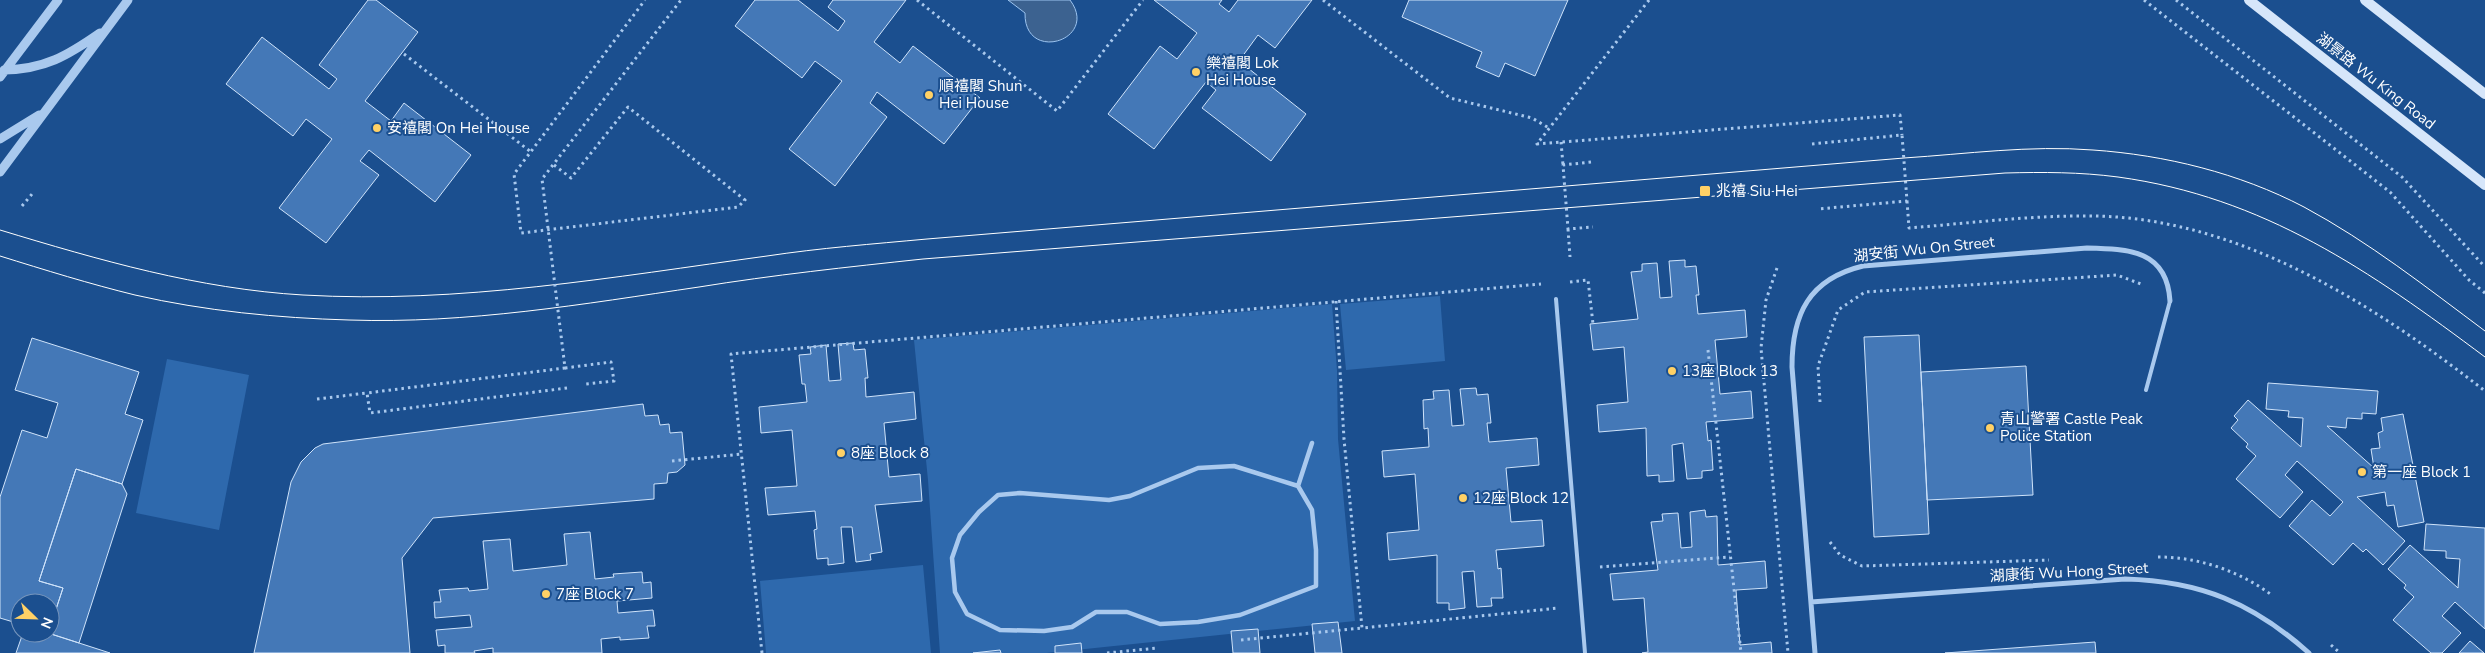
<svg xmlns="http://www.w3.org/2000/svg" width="2485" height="653" font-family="'Nunito Sans','Noto Sans TC',sans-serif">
<rect width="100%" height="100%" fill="#1b4f8f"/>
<path fill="#2e69ad" d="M1440 296 1445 361 1346 370 1340 304Z
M1332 304 1337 371 1338 439 1355 621 1047 653H940L928 480 914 340Z
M167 359 249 375 219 530 136 513Z
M923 565 931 653H766L760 581Z"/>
<path fill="#3c6290" stroke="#9cc4f0" d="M1008 0H1070C1100 40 1024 64 1025 13Z"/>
<path fill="#4478b7" stroke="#cfe3fa" d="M368 0H376L418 32 365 101 391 121 404 103 471 155 435 202 369 150 360 161 379 175 326 243 279 208 332 139 306 119 293 136 226 84 262 37 329 89 337 79 319 65Z
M755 0H798L838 31 845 21 828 7 833 0H906L874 42 900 63 913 46 980 98 944 144 877 92 870 103 887 117 835 186 789 149 842 81 815 61 802 78 735 26Z
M1154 0H1222L1219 4 1229 12 1238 0H1312L1275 48 1258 35 1239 61 1306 114 1271 161 1202 108 1216 90 1206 82 1154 149 1108 114 1160 46 1177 59 1197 33Z
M1409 0H1568L1535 76 1505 63 1499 77 1476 67 1482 52 1402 17Z
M1685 260V267L1696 266 1699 295H1696L1698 314 1745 310 1747 337 1715 340 1720 394 1751 391 1753 418 1706 422 1708 441 1711 440 1713 470 1702 471V478L1687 479 1683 443 1672 445 1674 481 1659 482V475L1647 476 1646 428 1599 432 1597 405 1628 402 1624 347 1593 350 1590 324 1638 319 1631 272 1642 271V264L1657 263 1660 298 1672 297 1669 261Z
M1919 335 1929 534 1874 537 1864 337Z
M32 338 139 372 125 414 143 420 122 484 76 469 39 581 63 588 50 628V603H20V624L0 618V497L22 430 47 438 58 403 15 390Z
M853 343 854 350 865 349 868 378H865L866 397 914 392 916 419 884 423 889 477 920 474 922 501 875 505 882 552 870 554 871 560 856 562 852 527H841L844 563 828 565V558L817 559 814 530 817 529 815 511 768 515 765 488 797 486 792 430 761 433 759 407 807 402 805 384H802L799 355 811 354 810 347 826 345 829 381 841 380 838 344Z
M2026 366 2033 495 1927 500 1921 372Z
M2268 383 2378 391 2376 414 2362 413V419L2347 418 2346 428 2327 426 2374 468 2371 449 2380 448 2378 433 2383 431 2381 418 2403 414 2424 522 2398 527 2394 505 2387 506 2385 492 2357 497 2405 541 2383 565 2366 549 2363 552 2353 543 2333 565 2289 526 2312 500 2330 516 2343 502 2297 461 2285 475 2303 492 2280 518 2236 479 2256 456 2246 447 2248 444 2231 428 2238 420 2234 416 2248 400 2301 447 2303 418 2288 417 2289 411 2266 409Z
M1476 388 1477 395 1488 394 1491 423H1487L1489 442 1537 438 1539 465 1506 468 1511 522 1542 520 1544 546 1496 550 1498 569 1501 568 1503 598H1491L1492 606 1477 607 1474 571 1462 572 1465 608 1449 610V603H1437V555L1389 560 1387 533 1419 530 1415 474 1384 477 1382 451 1429 447 1428 428 1424 429 1423 400 1434 399 1433 391 1449 390 1452 426 1464 425 1460 389Z
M643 404 645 416 658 415 660 425 669 424 670 433 682 432 685 465 677 472 668 473 667 483 654 484V499L433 518 402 558 410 653H254L291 482 301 462 315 448 323 444Z
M76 469 122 484 127 494 79 643 48 633 63 588 39 581Z
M1705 510 1706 517 1717 516 1718 565 1765 561 1767 588 1736 590 1740 645 1771 642 1772 653H1642L1648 652 1644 598 1613 600 1610 574 1658 570 1651 522 1663 521 1662 514 1678 513 1681 548 1692 547 1690 512Z
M2426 524 2485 528V629L2455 602 2442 616 2461 633 2442 653H2431L2393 620 2414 597 2404 588 2406 585 2388 569 2410 545 2458 588 2460 559 2446 558V551L2424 550Z
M590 532 595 579 614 577 613 574 642 572 643 583 651 582 652 598 617 601 618 613 653 610 655 626H647L649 638 620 640V637L601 639 602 653H493V648L474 651 475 653H445V645L438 646 436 630 472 627 470 615 435 618 434 602H441L439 590 468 588 469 591 488 589 483 541 510 539 513 571 567 565 564 534Z
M1338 622 1342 653H1315L1312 624Z
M1258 629 1260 653H1233L1231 631Z
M23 633H48L110 653H16Z
M2470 641 2484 653H2459Z
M2095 642 2096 653H1945Z
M1081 643 1082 653H1055V646Z
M1000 650 1001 653H973Z"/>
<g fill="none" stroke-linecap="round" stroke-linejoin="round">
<path stroke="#a9c9ee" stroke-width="3" stroke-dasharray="2.5 4" stroke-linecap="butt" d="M917 0 1057 111 1143 0
M1323 0 1450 98 1532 118 1549 128
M1649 0 1537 144 1900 115 1902 135
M2144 0 2390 192 2469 280 2485 293
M2176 0 2402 177 2485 267
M404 54 531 152
M1561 142 1563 165
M1812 144 1902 135 1907 201 1818 209
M1591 162 1563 165 1568 229 1593 227
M554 165 571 178 628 107 745 200 738 207 521 233 514 174 645 0
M1907 201 1909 228C1971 223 2033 215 2094 216 2239 218 2375 305 2485 391
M22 206 32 194
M1568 229 1570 257
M1777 268 1766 300 1761 348 1788 653
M1570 282 1588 280 1593 324
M1336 301 1344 439 1362 628 1559 608
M1708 350 1741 653
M565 368 611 362 614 381 586 384
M317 399 367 393
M1820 402 1818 366 1838 310 1865 292 2117 275 2141 284
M672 461 742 454
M1830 542 1840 555 1862 566 2049 560
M2158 557C2199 557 2240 571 2273 596
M1600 567 1730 557
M1241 640 1362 628
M2331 645 2340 653
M762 653 731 354 1541 284
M1107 653 1158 648"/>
<path stroke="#a9c9ee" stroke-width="4" d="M1556 299 1585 653
M2146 390 2170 301"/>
<path stroke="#a9c9ee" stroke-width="4.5" d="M1234 466 1298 486 1312 510 1316 550V586L1240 615 1198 622 1160 624 1127 612H1096L1072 627 1044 631 1000 630 967 614 955 592 952 558 960 535 979 512 998 495 1020 493 1109 500 1130 496 1198 468Z
M1298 486 1312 443"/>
<path stroke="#a9c9ee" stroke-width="5" d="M1811 602 2125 579C2200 581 2253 603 2309 653
M1815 653 1792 367C1792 314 1809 279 1863 266L2087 248C2129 249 2167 250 2170 301"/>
<path stroke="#a9c9ee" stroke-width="9" d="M4 70C45 69 67 56 100 33
M0 77 58 0
M0 139 39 115
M0 172 128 0"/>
<path stroke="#d6e6fa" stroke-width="10" d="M2249 0 2485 185
M2365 0 2485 94"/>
<path stroke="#fff" stroke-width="1" d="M0 230C99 260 199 289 303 295 460 304 613 277 767 256 820 248 873 244 927 239L1904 158C1966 154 2030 145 2093 150 2165 155 2239 173 2304 207 2369 242 2426 287 2485 331
M0 256C45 270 90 284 135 295 205 311 278 318 349 320 467 324 584 304 699 287 773 275 848 267 923 259L2005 173C2043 172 2080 172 2118 177 2264 197 2370 271 2485 357"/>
<path stroke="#a9c9ee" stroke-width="3" stroke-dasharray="2.5 4" stroke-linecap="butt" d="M567 388 370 413 367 393 565 368 542 179 681 0"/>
</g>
<g fill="#ffd166" stroke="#1b4f8f" stroke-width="2">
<circle cx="1196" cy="72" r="5"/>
<circle cx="929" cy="95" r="5"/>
<circle cx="377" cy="128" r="5"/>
<rect x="1699" y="185" width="12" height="12" rx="2.5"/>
<circle cx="1672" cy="371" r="5"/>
<circle cx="1990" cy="428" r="5"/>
<circle cx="841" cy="453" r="5"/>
<circle cx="2362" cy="472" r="5"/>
<circle cx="1463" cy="498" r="5"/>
<circle cx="546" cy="594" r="5"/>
</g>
<g text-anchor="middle" stroke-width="4" stroke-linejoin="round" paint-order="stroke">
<g font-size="15" fill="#fff" stroke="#1b4f8f" text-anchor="start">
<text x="1206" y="68">樂禧閣 Lok<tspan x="1206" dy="17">Hei House</tspan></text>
<text x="939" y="91">順禧閣 Shun<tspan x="939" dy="17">Hei House</tspan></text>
<text x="387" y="133">安禧閣 On Hei House</text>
<text x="1716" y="196">兆禧 Siu Hei</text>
<text x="1682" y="376">13座 Block 13</text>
<text x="2000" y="424">青山警署 Castle Peak<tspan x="2000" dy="17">Police Station</tspan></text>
<text x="851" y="458">8座 Block 8</text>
<text x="2372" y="477">第一座 Block 1</text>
<text x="1473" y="503">12座 Block 12</text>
<text x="556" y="599">7座 Block 7</text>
</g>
<g font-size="15" fill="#fff" stroke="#1b4f8f">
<text transform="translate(2376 81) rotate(38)" y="5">湖景路 Wu King Road</text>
<text transform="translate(1924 249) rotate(-6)" y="5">湖安街 Wu On Street</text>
<text transform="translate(2069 572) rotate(-3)" y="5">湖康街 Wu Hong Street</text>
</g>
</g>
<g transform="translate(35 618) rotate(113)"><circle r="24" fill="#1b4f8f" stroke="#7695bc"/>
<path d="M0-4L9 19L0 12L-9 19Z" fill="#ffd166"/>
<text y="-8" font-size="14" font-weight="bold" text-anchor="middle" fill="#ffffff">N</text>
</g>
</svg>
